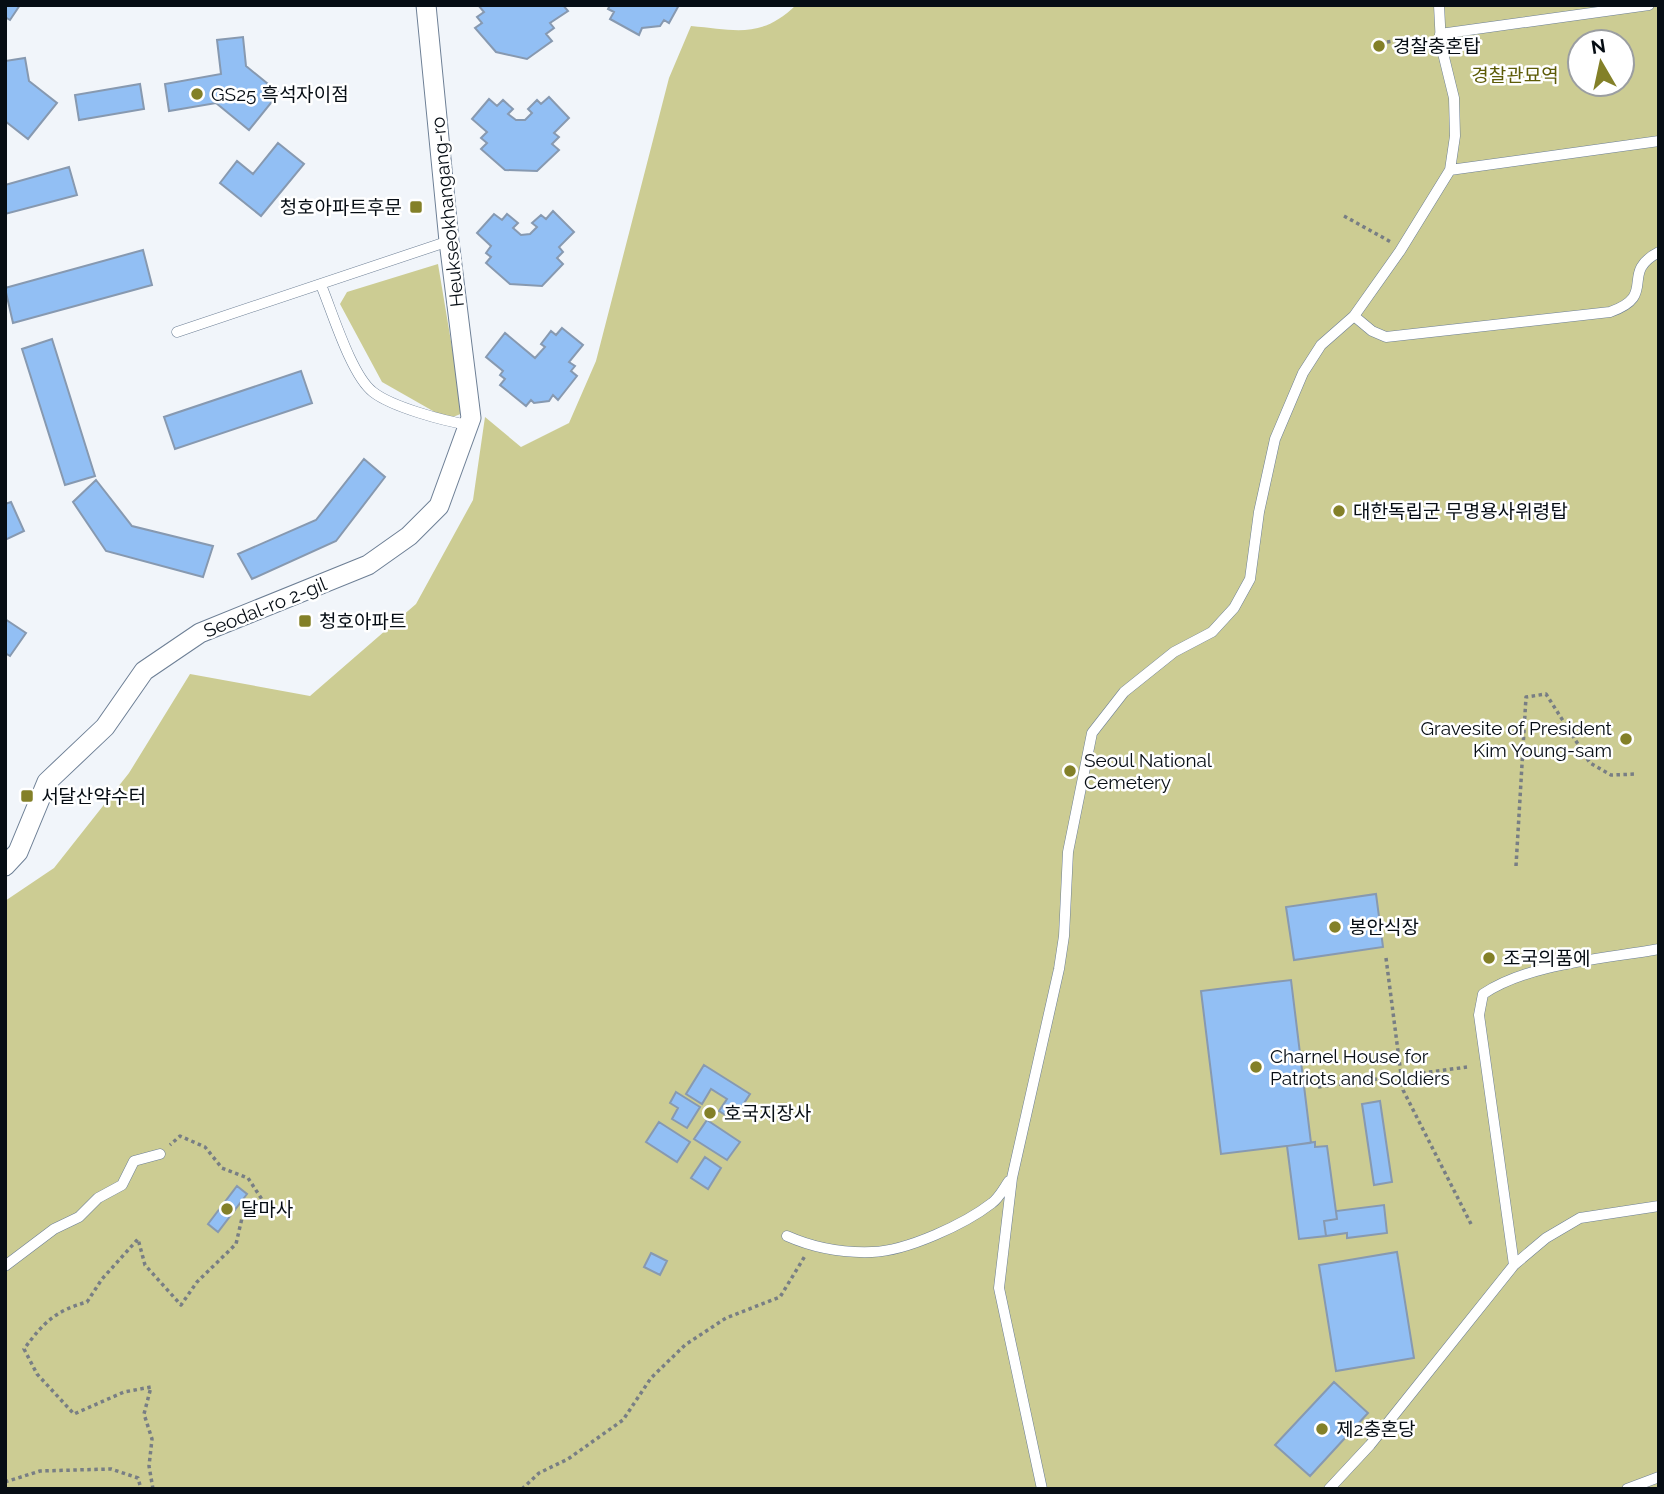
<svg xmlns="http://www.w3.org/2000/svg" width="1664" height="1494" font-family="Raleway,'Noto Sans KR',sans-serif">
<rect width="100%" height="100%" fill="#f1f5fa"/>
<path fill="#cccc93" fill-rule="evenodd" d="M796 5H1659V1489H5V901L54 868 129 773 190 674 310 696 416 604 473 500 485 417 521 447 569 423 596 361 669 78 691 26C736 30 761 39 796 5ZM1580 42H1622V84H1580Z
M438 264 463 413 453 417 440 415 382 382 340 304 347 292Z"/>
<path fill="#92bff4" stroke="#8799b0" stroke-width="2" d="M5 5H20L10 20 5 17Z
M478 5H563L568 11 550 23 554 28 546 34 552 41 527 59 496 52 475 28 482 23 477 17 484 12Z
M610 5H679L669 23 664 20 660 26 642 28 639 35 610 19 614 12 608 9Z
M243 37 246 66 279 93 249 130 216 103 169 111 165 84 221 74 217 40Z
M25 58 29 81 57 103 28 139 5 121V61Z
M140 84 144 109 79 120 75 95Z
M549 97 569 118 554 133 559 137 552 144 559 150 537 171 505 170 481 149 487 143 481 138 487 132 472 119 489 99 497 106 503 100 513 109 508 114 516 120H525L532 113 528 109 537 100 541 104Z
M278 143 304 164 261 216 220 183 237 161 253 174Z
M69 167 77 195 5 214V185Z
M553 211 574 232 559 247 563 252 557 258 563 264 542 286 510 284 486 263 491 257 486 253 491 246 477 233 494 214 502 220 507 214 518 223 513 228 521 235 530 234 537 227 532 223 541 215 546 219Z
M143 250 152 285 13 323 5 288Z
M562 328 583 345 569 362 575 366 571 371 577 376 558 400 553 395 549 401 534 403 531 400 526 406 500 385 505 379 500 375 503 371 486 357 505 333 535 358 545 347 541 344 551 331 556 335Z
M52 339 95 476 65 485 22 349Z
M301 371 312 403 175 449 164 417Z
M364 459 385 477 336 541 252 579 238 554 316 520Z
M96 480 132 526 213 546 203 577 106 551 73 502Z
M11 502 24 531 5 540V504Z
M5 619 26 633 10 656 5 653Z
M1620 738a6 6 0 1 1 12 0a6 6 0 1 1-12 0Z
M1376 894 1383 947 1294 960 1286 907Z
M1291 980 1311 1143 1221 1154 1201 991Z
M704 1065 750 1094 733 1120 719 1111 727 1099 711 1089 702 1104 686 1094Z
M676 1092 700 1107 687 1128 672 1119 678 1108 670 1103Z
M1380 1101 1392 1182 1374 1185 1362 1104Z
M707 1120 740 1142 727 1160 694 1139Z
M659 1122 690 1142 677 1162 646 1142Z
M1315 1142V1147L1327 1146 1337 1219 1324 1221 1326 1236 1299 1239 1287 1146Z
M705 1157 721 1168 708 1189 691 1178Z
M237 1186 247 1194 218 1232 208 1224Z
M1384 1205 1387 1233 1347 1238V1233L1326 1236 1324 1221 1337 1219 1336 1211Z
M1397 1252 1414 1358 1336 1371 1319 1265Z
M651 1253 667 1261 660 1275 644 1267Z
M1334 1382 1368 1413 1310 1476 1275 1445Z"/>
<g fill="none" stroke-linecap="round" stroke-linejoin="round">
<g stroke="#6d7f95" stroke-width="11">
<path id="service" d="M1440 34 1649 5
M1450 170 1659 141
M321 285C332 311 351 375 373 392 392 407 444 421 469 425
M1354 316 1372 331 1386 337 1610 312C1659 295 1618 273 1659 252
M177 332 449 241
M787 1236C814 1248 843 1253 872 1252 907 1251 965 1224 992 1203 999 1198 1004 1188 1009 1181
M1514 1265 1546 1238 1580 1218 1659 1206
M5 1266 54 1229 79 1217 98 1198 122 1185 134 1161 160 1154
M1042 1489 999 1288 1012 1178 1059 969 1064 936 1068 852 1092 733 1124 692 1174 652 1212 632 1234 608 1250 579 1259 512 1275 439 1303 373 1321 345 1354 316 1400 251 1450 170 1455 136 1454 98 1441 45 1439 5
M1329 1489 1370 1445 1514 1265 1479 1015 1483 994C1529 963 1604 959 1659 949
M1627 1489 1659 1477"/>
</g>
<g stroke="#6d7f95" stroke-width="21">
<path id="minor" d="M5 866 18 852 47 782 105 727 144 671 200 633 368 565 409 536 439 506 471 418 449 241 426 5"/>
</g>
<path stroke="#787e84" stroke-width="3.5" stroke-dasharray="3.5 3.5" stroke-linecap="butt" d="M1387 42 1428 36
M1344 216 1391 242
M1516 866 1526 697 1546 694 1590 763 1611 775 1637 774
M1386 958 1403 1090 1471 1224
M1318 1087 1467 1067
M5 1482 40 1471 111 1469 138 1478 141 1489
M153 1489 149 1466 152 1439 144 1414 151 1387 124 1392 74 1414 37 1374 24 1349C44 1322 55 1311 87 1302L102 1279 138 1239 145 1265 181 1305 197 1282 236 1244 242 1218 263 1201 248 1178 222 1168 205 1147 180 1136 170 1145
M522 1489 539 1473 568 1459 623 1420 651 1378 685 1345 726 1318 780 1297 805 1256"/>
<use href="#service" stroke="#fff" stroke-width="10"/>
<use href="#minor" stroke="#fff" stroke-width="19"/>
</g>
<g fill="#838028" stroke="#fff" stroke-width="2.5">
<circle cx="1379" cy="46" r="7"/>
<circle cx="197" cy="94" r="7"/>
<rect x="409" y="200" width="14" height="14" rx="3.5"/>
<circle cx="1339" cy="511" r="7"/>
<rect x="298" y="614" width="14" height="14" rx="3.5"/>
<circle cx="1626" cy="739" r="7"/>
<circle cx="1070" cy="771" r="7"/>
<rect x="20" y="789" width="14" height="14" rx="3.5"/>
<circle cx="1335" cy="927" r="7"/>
<circle cx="1489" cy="958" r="7"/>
<circle cx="1256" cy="1067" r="7"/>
<circle cx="710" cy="1113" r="7"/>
<circle cx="227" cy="1209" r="7"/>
<circle cx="1322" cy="1429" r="7"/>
</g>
<g text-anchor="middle" stroke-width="5" stroke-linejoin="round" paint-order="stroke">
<g font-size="19" fill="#060d14" stroke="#fff" text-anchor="start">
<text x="1393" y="53">경찰충혼탑</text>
<text x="211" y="101">GS25 흑석자이점</text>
<text x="402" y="214" text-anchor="end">청호아파트후문</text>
<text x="1353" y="518">대한독립군 무명용사위령탑</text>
<text x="319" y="628">청호아파트</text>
<text x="1612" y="735" text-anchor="end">Gravesite of President<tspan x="1612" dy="22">Kim Young-sam</tspan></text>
<text x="1084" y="767">Seoul National<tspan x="1084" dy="22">Cemetery</tspan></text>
<text x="41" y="803">서달산약수터</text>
<text x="1349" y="934">봉안식장</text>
<text x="1503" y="965">조국의품에</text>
<text x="1270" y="1063">Charnel House for<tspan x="1270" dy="22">Patriots and Soldiers</tspan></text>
<text x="724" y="1120">호국지장사</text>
<text x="241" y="1216">달마사</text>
<text x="1336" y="1436">제2충혼당</text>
</g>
<g font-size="19" fill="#5d5b07" stroke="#fff">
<text x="1515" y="82">경찰관묘역</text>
</g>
<g font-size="19" fill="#060d14" stroke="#fff">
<text transform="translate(447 212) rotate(-96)" y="7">Heukseokhangang-ro</text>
<text transform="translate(265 607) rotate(-22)" y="7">Seodal-ro 2-gil</text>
</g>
</g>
<rect width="1664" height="1494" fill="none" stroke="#060d14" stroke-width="14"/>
<g transform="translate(1601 63) rotate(351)"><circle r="33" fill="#ffffff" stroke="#9b9ea1" stroke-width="2"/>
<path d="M0-5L12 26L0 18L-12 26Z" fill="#838028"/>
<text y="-10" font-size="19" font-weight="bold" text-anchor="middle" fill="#060d14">N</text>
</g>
</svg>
